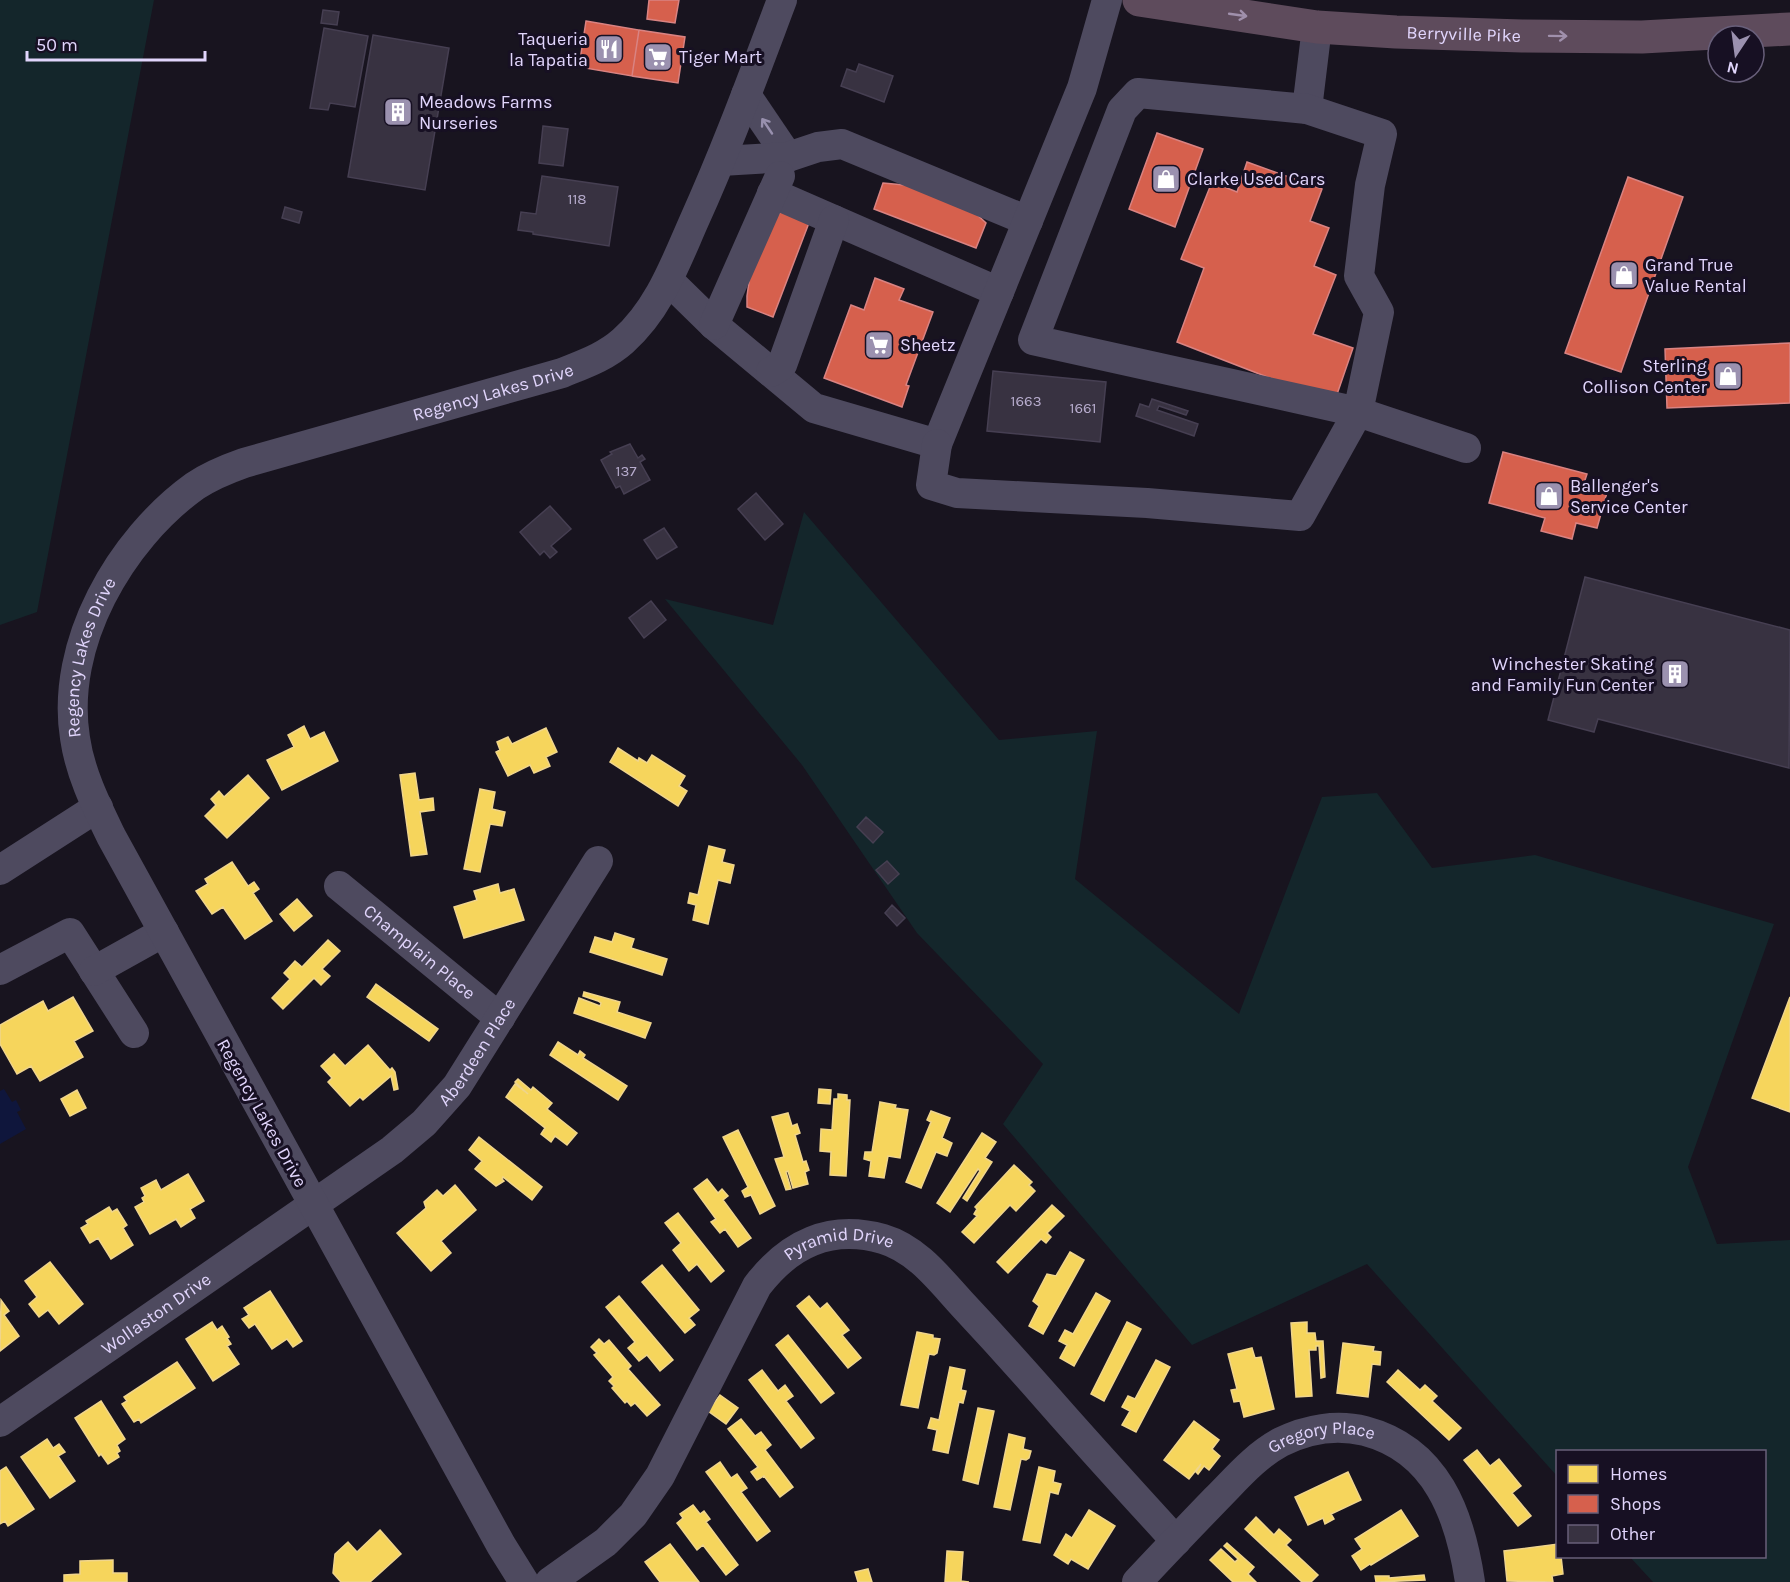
<svg xmlns="http://www.w3.org/2000/svg" width="1790" height="1582" font-family="Karla,sans-serif">
<rect width="100%" height="100%" fill="#18141f"/>
<path fill="#14262b" d="M0 0H154L37 612 0 625Z
M804 512 999 740 1097 731 1075 879 1239 1014 1322 797 1377 793 1432 868 1535 855 1774 924 1688 1167 1717 1244 1790 1240V1582H1653L1630 1557 1764 1556V1452H1558L1557 1476 1367 1264 1192 1345 1003 1124 1043 1064 917 933 802 765 665 599 773 625Z"/>
<path fill="#0f163c" d="M4 1089 12 1102 16 1100 21 1110 17 1112 26 1129 0 1144V1091Z"/>
<path fill="#f6d55c" stroke="#f0d58c" stroke-width="1.5" d="M304 726 310 739 324 732 338 761 282 790 267 760 294 747 288 735Z
M546 728 557 752 546 757 550 766 534 773 530 765 508 776 496 752 500 750 497 742 508 737 512 744Z
M618 748 638 761 639 758 647 763 652 755 685 776 679 786 687 791 678 806 610 762Z
M415 773 419 800 433 798 434 810 420 812 427 854 411 856 400 775Z
M248 775 269 798 227 838 205 816 216 805 211 799 219 791 224 797Z
M480 789 495 792 492 809 505 812 502 826 490 824 480 872 464 869Z
M709 846 725 850 722 862 734 865 730 883 718 880 708 924 693 920 696 905 688 903 690 893 698 895Z
M232 862 248 886 254 882 259 889 253 893 272 921 245 939 223 907 212 914 196 891 208 884 205 879Z
M498 884 500 893 514 889 524 920 464 938 454 907 477 900 474 891Z
M297 899 312 916 294 931 280 914Z
M615 933 634 939 631 948 667 959 662 975 590 952 595 937 612 942Z
M328 940 340 951 322 969 330 976 321 985 314 978 283 1009 272 998 290 979 284 973 295 961 302 967Z
M376 984 438 1029 429 1041 367 997Z
M584 992 620 1002 617 1012 651 1023 645 1038 574 1013 579 998 600 1006 601 1003 598 1001 583 996Z
M73 997 93 1031 74 1041 83 1057 40 1081 31 1066 17 1074 0 1044V1025L43 1001 48 1011Z
M1790 997V1112L1752 1098Z
M558 1042 578 1055 580 1051 585 1055 583 1058 627 1086 618 1100 550 1055Z
M368 1045 390 1070 392 1068 395 1072 398 1089 394 1090 391 1076 363 1100 360 1097 350 1106 328 1082 332 1078 321 1066 334 1054 345 1066Z
M518 1079 531 1090 533 1087 552 1103 547 1109 577 1133 567 1145 555 1136 551 1142 541 1134 545 1128 506 1097 515 1084 528 1094 515 1082Z
M819 1089 831 1090 830 1104 818 1103Z
M77 1090 86 1108 70 1116 61 1099Z
M838 1094 847 1095V1100H850L846 1176 830 1175 831 1152 820 1151 821 1129 832 1130 834 1099H838Z
M880 1102 896 1105 895 1108 908 1110 900 1158 888 1156 884 1178 869 1176 871 1161 864 1159 865 1152H872Z
M931 1111 950 1118 942 1138 952 1143 947 1156 936 1152 921 1188 906 1182 931 1122 927 1120Z
M788 1113 792 1126 797 1124 800 1133 795 1135 803 1162 806 1161 809 1170 805 1172 808 1184 793 1188 788 1171 786 1172 791 1189 786 1190 775 1159 784 1157 772 1117Z
M738 1130 775 1206 760 1214 751 1195 745 1197 742 1191 748 1187 723 1137Z
M982 1133 996 1142 985 1158 992 1162 967 1201 963 1198 980 1171 978 1169 950 1212 937 1203Z
M479 1137 542 1187 532 1200 503 1177 502 1179 504 1181 496 1186 475 1169 482 1161 469 1150Z
M1014 1165 1032 1182 1029 1185 1035 1191 1016 1211 1010 1205 974 1243 962 1232 977 1216 974 1214 977 1209 975 1207Z
M188 1174 204 1201 190 1209 195 1218 181 1227 176 1219 150 1234 135 1207 144 1202 142 1198 145 1196 141 1188 156 1180 161 1190Z
M707 1179 718 1193 722 1189 728 1196 723 1200 751 1238 738 1247 725 1229 720 1233 711 1222 716 1219 694 1189Z
M455 1185 476 1210 441 1241 451 1253 431 1271 397 1233 426 1208 424 1202 437 1190 443 1196Z
M1052 1205 1064 1216 1047 1233 1051 1237 1046 1243 1041 1239 1008 1273 997 1262Z
M109 1207 112 1212 117 1209 127 1225 123 1228 133 1245 111 1259 98 1238 90 1243 81 1228 88 1224 86 1221Z
M678 1213 724 1271 711 1282 697 1264 689 1271 673 1250 681 1243 665 1223Z
M1070 1252 1084 1260 1043 1334 1029 1326 1039 1306 1033 1301 1047 1274 1056 1276Z
M50 1262 83 1304 59 1324 48 1310 39 1317 29 1304 37 1297 25 1281Z
M662 1265 699 1310 689 1318 695 1325 685 1333 642 1282Z
M270 1291 302 1341 293 1347 287 1339 272 1349 255 1324 249 1328 242 1319 249 1315 244 1308Z
M1096 1293 1110 1301 1074 1366 1060 1358 1067 1345 1059 1341 1065 1330 1073 1334Z
M619 1296 673 1360 660 1371 647 1355 639 1361 628 1348 635 1342 606 1307Z
M809 1296 820 1309 827 1303 849 1330 842 1335 861 1358 848 1368 797 1306Z
M1 1300 9 1311 4 1315 19 1336 0 1351Z
M212 1322 217 1330 222 1326 229 1337 227 1338 231 1344 227 1346 239 1364 213 1381 186 1339Z
M1127 1322 1141 1329 1104 1401 1091 1394Z
M1307 1322V1333H1315L1316 1341H1323L1325 1377 1321 1378 1319 1346H1316V1350H1309L1312 1396 1296 1397 1291 1323Z
M917 1332 933 1335V1338L940 1339 937 1353 934 1355 929 1354 918 1408 901 1405Z
M788 1335 834 1393 821 1403 776 1345Z
M599 1339 604 1344 609 1340 631 1366 628 1369 660 1405 647 1416 635 1403 631 1406 627 1401 625 1403 612 1388 614 1386 609 1381 613 1377 594 1355 597 1353 591 1347Z
M1343 1343 1374 1347 1373 1351 1381 1352 1380 1365 1372 1364 1368 1397 1337 1393Z
M1252 1348 1255 1358 1261 1357 1274 1409 1244 1417 1240 1401 1234 1402 1231 1390 1237 1389 1228 1354Z
M1156 1360 1170 1367 1136 1432 1122 1425 1130 1411 1122 1407 1128 1396 1135 1399Z
M177 1362 195 1388 141 1423 139 1419 134 1422 122 1404 127 1401 124 1397Z
M950 1367 965 1370 961 1390 966 1391 963 1403 959 1402 948 1453 933 1450 937 1430 928 1428 931 1418 939 1420Z
M762 1370 778 1391 785 1385 793 1396 786 1401 814 1438 801 1448 749 1380Z
M1398 1370 1420 1390 1425 1385 1437 1396 1432 1401 1461 1428 1449 1440 1387 1382Z
M720 1395 738 1408 726 1424 708 1411Z
M101 1401 125 1439 117 1445 120 1451 117 1453 119 1457 108 1464 101 1454 99 1456 75 1418Z
M978 1408 994 1411 978 1484 963 1480Z
M741 1419 755 1436 761 1432 771 1445 765 1450 793 1487 780 1497 764 1476 757 1480 751 1472 758 1467 728 1429Z
M1194 1421 1219 1440 1212 1449 1220 1456 1209 1470 1204 1466 1198 1474 1196 1472 1201 1464 1189 1479 1164 1460Z
M1009 1434 1025 1438 1023 1449 1031 1451 1029 1458 1026 1460 1021 1459 1010 1510 994 1507Z
M47 1439 53 1448 59 1444 65 1452 58 1456 75 1481 50 1498 21 1457Z
M1477 1450 1490 1466 1499 1459 1521 1486 1512 1493 1531 1516 1518 1526 1464 1460Z
M720 1462 731 1478 737 1474 747 1488 741 1492 770 1531 757 1541 706 1472Z
M6 1467 34 1509 8 1526 5 1521 0 1524V1471Z
M1039 1467 1055 1471 1053 1482 1061 1484 1058 1494 1050 1492 1040 1543 1023 1540Z
M1348 1472 1361 1500 1331 1514 1334 1519 1325 1524 1323 1518 1308 1525 1295 1497Z
M693 1505 700 1514 704 1511 710 1519 706 1522 738 1565 726 1575 703 1545 697 1550 677 1523 683 1518 680 1514Z
M1089 1510 1115 1526 1088 1569 1071 1559 1068 1564 1054 1555 1066 1534 1072 1538Z
M1401 1510 1418 1536 1371 1565 1370 1564 1361 1570 1352 1556 1362 1549 1355 1539Z
M1256 1517 1274 1535 1279 1529 1291 1540 1286 1545 1318 1575 1311 1582H1302L1245 1529Z
M380 1530 401 1554 370 1582H341L333 1573 335 1554 348 1542 357 1552Z
M1227 1543 1254 1567 1248 1574 1256 1582H1233L1210 1560 1221 1549 1235 1562 1238 1559 1224 1546Z
M670 1544 699 1582H660L645 1562Z
M1558 1544V1556H1561L1563 1574 1552 1576 1553 1582 1507 1581 1504 1551Z
M947 1551 963 1552 961 1581 969 1582H945Z
M113 1560V1573H127V1582H64V1575L80 1574V1561Z
M868 1569 872 1582H858L855 1572Z
M1424 1575 1425 1580 1376 1582 1375 1576H1389V1578Z"/>
<path fill="#d6604d" stroke="#d98382" stroke-width="1.5" d="M649 0H679L675 23 647 19Z
M586 21 639 30 632 76 579 67Z
M639 30 685 37 678 83 632 76Z
M1157 133 1203 149 1175 227 1129 209Z
M1247 162 1322 189 1310 221 1329 228 1314 266 1336 275 1313 334 1353 348 1334 403 1177 342 1204 268 1181 259 1212 182 1237 192Z
M1628 177 1683 197 1621 372 1565 353Z
M883 183 915 186 973 211 986 223 976 248 874 209Z
M787 205 812 215 773 317 747 307V296L750 275 775 218Z
M875 278 904 289 899 300 933 312 906 385 909 386 902 407 824 378 851 305 864 310Z
M1790 343V403L1667 408 1665 349Z
M1503 452 1587 474 1584 483 1608 489 1597 528 1576 523 1572 539 1541 531 1545 518 1489 503Z"/>
<path fill="#383241" stroke="#463f52" stroke-width="1.5" d="M323 10 339 12 337 25 321 23Z
M324 28 368 36 355 107 330 103 328 110 310 108Z
M373 35 449 48 425 190 348 177Z
M859 64 893 76 884 102 841 86 847 69 856 72Z
M543 126 568 129 563 166 539 163Z
M542 176 618 187 609 246 533 234V232L518 230 521 212 536 214Z
M285 207 302 212 299 223 282 218Z
M993 371 1106 382 1100 442 987 431Z
M1152 399 1188 411 1186 415 1159 406 1157 410 1198 424 1194 436 1136 416 1140 404 1149 407Z
M630 444 638 458 642 455 645 459 640 462 650 480 624 494 620 486 616 488 601 460 612 454 610 452Z
M756 493 783 524 765 540 738 509Z
M550 506 571 529 551 546 557 552 550 558 544 551 540 555 520 532Z
M664 528 677 547 657 559 644 540Z
M1585 577 1790 630 1789 768 1598 719 1594 732 1548 720Z
M651 601 666 620 644 638 629 618Z
M866 817 883 832 873 843 857 827Z
M887 861 899 874 888 884 876 870Z
M892 905 905 918 897 926 885 913Z"/>
<g fill="none" stroke-linecap="round" stroke-linejoin="round">
<g stroke="#4e4a5f" stroke-width="30">
<path d="M746 95 788 157"/>
<path d="M1307 109 1317 27"/>
<path d="M721 161 788 157 818 147 842 144 1028 221"/>
<path d="M772 193 999 292"/>
<path d="M668 280 714 325 814 408 937 444 1082 88 1107 0"/>
<path d="M714 325 780 176"/>
<path d="M771 372 782 365 834 220"/>
<path d="M937 444 931 485 957 493 1147 503 1300 516 1358 412 1033 340 1122 110 1138 93 1307 109 1382 134 1370 185 1359 276 1379 312 1358 412 1466 448"/>
<path d="M0 870 98 807"/>
<path id="s1" d="M339 886 500 1018"/>
<path d="M0 970 70 933 134 1033"/>
<path d="M94 971 164 932"/>
<path id="s2" d="M0 1422 392 1150 424 1123 457 1086 598 861"/>
<path id="s3" d="M524 1582 501 1545 111 836C96 805 80 773 75 738 60 644 120 540 195 486 210 476 227 469 244 463L562 373C584 364 605 357 623 341 659 309 675 264 694 221 727 148 754 74 782 0"/>
<path id="s4" d="M550 1582 606 1542 633 1515 660 1476 757 1286C789 1244 830 1224 883 1239 917 1249 940 1280 963 1305 992 1336 1020 1367 1048 1399 1090 1447 1133 1494 1176 1541"/>
<path id="s5" d="M1137 1582C1163 1554 1189 1527 1216 1499 1236 1479 1255 1456 1281 1442 1307 1429 1337 1424 1365 1431 1437 1450 1460 1515 1470 1582"/>
</g>
<path stroke="#5e4b5c" stroke-width="33" id="s6" d="M1139 0 1317 27 1396 32 1522 36 1642 37 1790 29"/>
</g>
<defs><path id="oneway-shaft" d="M-6 0H5M1.5-3L5.5 0L1.5 3" fill="none" stroke-width="1.6" stroke-linecap="round" stroke-linejoin="round" transform="scale(1.5)"/></defs>
<g stroke="#a090ac">
<use href="#oneway-shaft" transform="translate(1238 15) rotate(8)"/>
<use href="#oneway-shaft" transform="translate(1558 36) rotate(1)"/>
</g>
<use stroke="#9890ae" href="#oneway-shaft" transform="translate(767 126) rotate(-124)"/>
<defs>
<g id="restaurant-square" transform="scale(1.5)"><rect x="-9" y="-9" width="18" height="18" rx="4" fill="#9b91af" stroke="#171023"/><path d="M-5-6h1v4h1v-4h1v4h1v-4h1v5L-1.5 .5V6h-2V.5L-5-1ZM5-6V6H3V1.5H1.5Q1.5-4 5-6Z" fill="#fff"/></g>
<g id="supermarket-square" transform="scale(1.5)"><rect x="-9" y="-9" width="18" height="18" rx="4" fill="#9b91af" stroke="#171023"/><path d="M-6-5.5h2.5l.6 2H6L4.5 2H-2.5L-4.4-4H-6ZM-1.5 3.2a1.3 1.3 0 1 0 .1 0ZM3 3.2a1.3 1.3 0 1 0 .1 0Z" fill="#fff"/></g>
<g id="building-square" transform="scale(1.5)"><rect x="-9" y="-9" width="18" height="18" rx="4" fill="#9b91af" stroke="#171023"/><path d="M-4-6H4V6H1V3H-1V6H-4ZM-2.5-4.3h1.7v1.8h-1.7ZM.8-4.3h1.7v1.8H.8ZM-2.5-1h1.7V.8h-1.7ZM.8-1h1.7V.8H.8Z" fill="#fff"/></g>
<g id="shop-square" transform="scale(1.5)"><rect x="-9" y="-9" width="18" height="18" rx="4" fill="#9b91af" stroke="#171023"/><path d="M-5-2.5h2.3a2.7 3.5 0 0 1 5.4 0H5L5.5 6h-11ZM-1.5-2.5h3a1.5 2.3 0 0 0-3 0Z" fill="#fff"/></g>
</defs>
<g fill-rule="evenodd">
<use href="#restaurant-square" x="609" y="49"/>
<use href="#supermarket-square" x="658" y="57"/>
<use href="#building-square" x="398" y="112"/>
<use href="#shop-square" x="1166" y="179"/>
<use href="#shop-square" x="1624" y="275"/>
<use href="#supermarket-square" x="879" y="345"/>
<use href="#shop-square" x="1728" y="376"/>
<use href="#shop-square" x="1549" y="496"/>
<use href="#building-square" x="1675" y="674"/>
</g>
<g text-anchor="middle" stroke-width="6" stroke-linejoin="round" paint-order="stroke">
<g font-size="15" fill="#b7accd">
<text x="577" y="204">118</text>
<text x="1026" y="406">1663</text>
<text x="1083" y="413">1661</text>
<text x="626" y="476">137</text>
</g>
<g font-size="18" fill="#e1d5fc" stroke="#171023">
<text dy="6" stroke="none"><textPath href="#s6" startOffset="327">Berryville Pike</textPath></text>
<text dy="6" stroke="none"><textPath href="#s3" startOffset="1563">Regency Lakes Drive</textPath></text>
<text dy="6" stroke="none"><textPath href="#s3" startOffset="1041">Regency Lakes Drive</textPath></text>
<text dy="6" stroke="none"><textPath href="#s1" startOffset="104">Champlain Place</textPath></text>
<text dy="6" stroke="none"><textPath href="#s2" startOffset="608">Aberdeen Place</textPath></text>
<text transform="translate(262 1113) rotate(61)" y="6">Regency Lakes Drive</text>
<text dy="6" stroke="none"><textPath href="#s4" startOffset="466">Pyramid Drive</textPath></text>
<text dy="6" stroke="none"><textPath href="#s2" startOffset="190">Wollaston Drive</textPath></text>
<text dy="6" stroke="none"><textPath href="#s5" startOffset="243">Gregory Place</textPath></text>
</g>
<g font-size="18" fill="#e1d5fc" stroke="#171023" text-anchor="start">
<text x="588" y="45" text-anchor="end">Taqueria<tspan x="588" dy="21">la Tapatia</tspan></text>
<text x="679" y="63">Tiger Mart</text>
<text x="419" y="108">Meadows Farms<tspan x="419" dy="21">Nurseries</tspan></text>
<text x="1187" y="185">Clarke Used Cars</text>
<text x="1645" y="271">Grand True<tspan x="1645" dy="21">Value Rental</tspan></text>
<text x="900" y="351">Sheetz</text>
<text x="1707" y="372" text-anchor="end">Sterling<tspan x="1707" dy="21">Collison Center</tspan></text>
<text x="1570" y="492">Ballenger's<tspan x="1570" dy="21">Service Center</tspan></text>
<text x="1654" y="670" text-anchor="end">Winchester Skating<tspan x="1654" dy="21">and Family Fun Center</tspan></text>
</g>
</g>
<rect x="1556" y="1450" width="210" height="108" fill="#171023" stroke="#685f7a" stroke-width="1.5"/>
<rect x="1568" y="1465" width="30" height="18" fill="#f6d55c" stroke="#685f7a" stroke-width="1.5"/>
<text x="1610" y="1480" font-size="18" fill="#e1d5fc">Homes</text>
<rect x="1568" y="1495" width="30" height="18" fill="#d6604d" stroke="#685f7a" stroke-width="1.5"/>
<text x="1610" y="1510" font-size="18" fill="#e1d5fc">Shops</text>
<rect x="1568" y="1525" width="30" height="18" fill="#383241" stroke="#685f7a" stroke-width="1.5"/>
<text x="1610" y="1540" font-size="18" fill="#e1d5fc">Other</text>
<g transform="translate(1736 54) rotate(193)"><circle r="28" fill="#171023" stroke="#685f7a" stroke-width="1.5"/>
<path d="M0-4.5L10 22L0 15L-10 22Z" fill="#9b91af"/>
<text y="-9" font-size="16" font-weight="bold" text-anchor="middle" fill="#e1d5fc">N</text>
</g>
<path d="M27 51v9h178v-9" fill="none" stroke="#e1d5fc" stroke-width="3"/>
<text x="36" y="51" font-size="18" fill="#e1d5fc" stroke="#171023" stroke-width="4.5" paint-order="stroke">50 m</text>
</svg>
